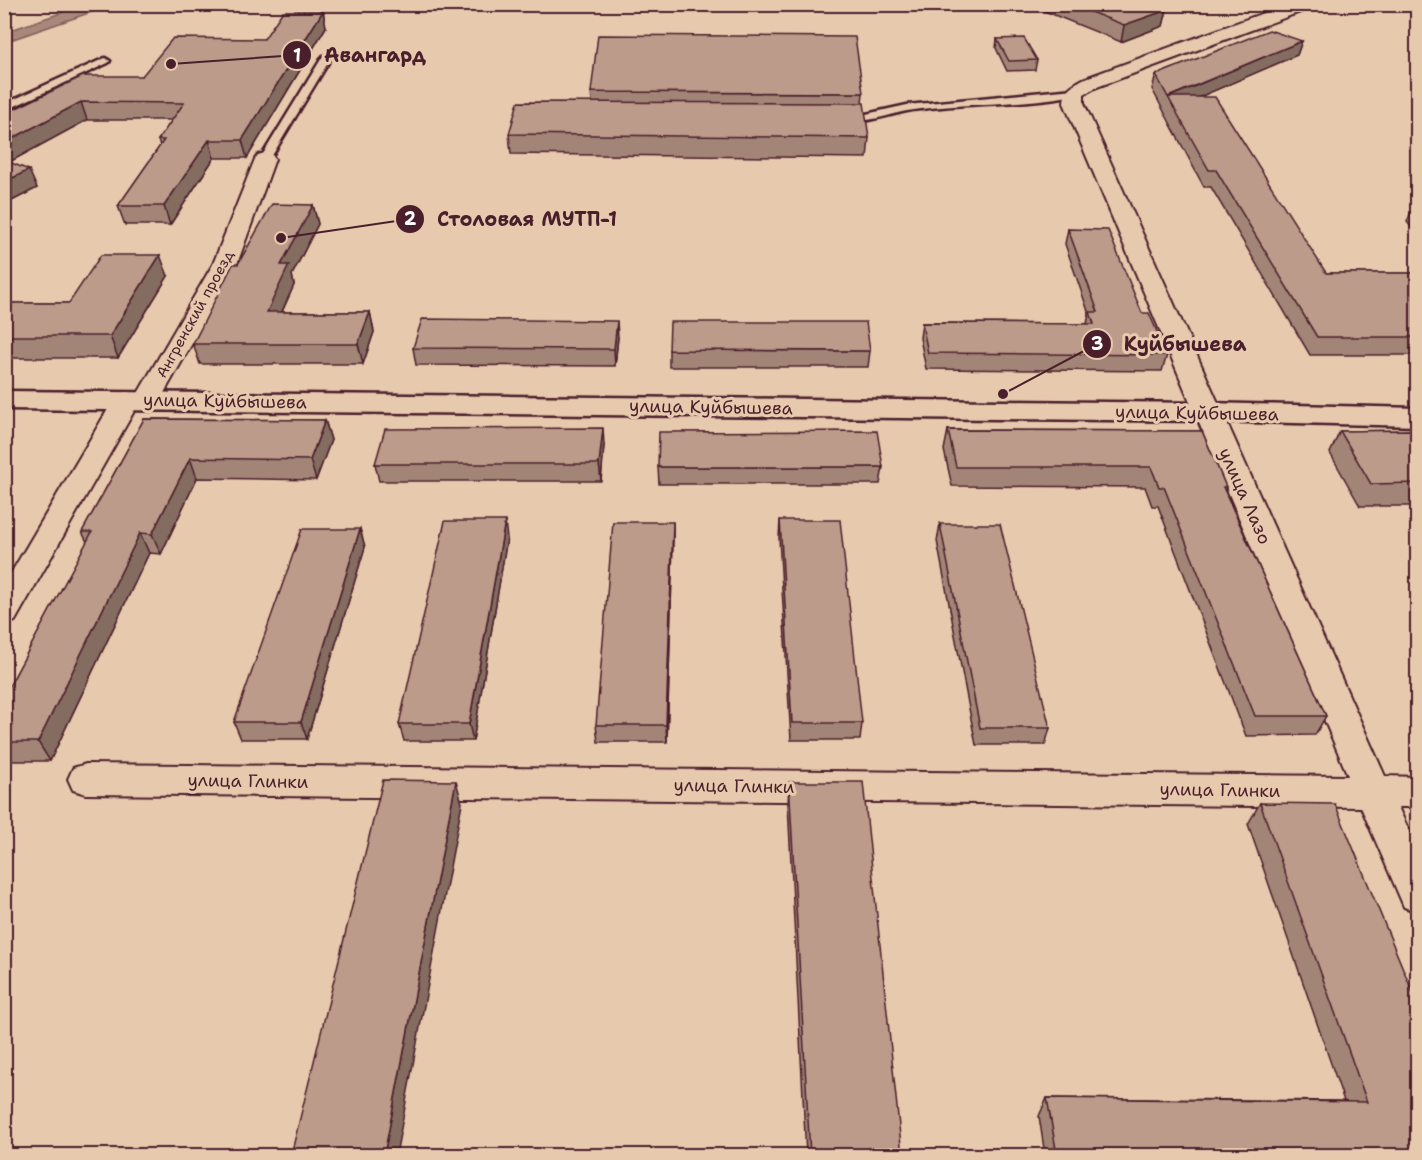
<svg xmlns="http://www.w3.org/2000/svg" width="1422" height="1160" font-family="'Shantell Sans',sans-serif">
<rect width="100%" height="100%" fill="#e7caae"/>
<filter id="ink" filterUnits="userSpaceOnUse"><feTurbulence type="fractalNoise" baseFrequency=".0167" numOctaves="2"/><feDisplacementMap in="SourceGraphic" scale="12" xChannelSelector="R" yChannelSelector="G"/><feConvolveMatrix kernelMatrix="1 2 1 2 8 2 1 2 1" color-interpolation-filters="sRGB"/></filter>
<g filter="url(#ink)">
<path fill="#a9877a" stroke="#835d5a" stroke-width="1.5" d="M87 4 112 5 5 42V32Z"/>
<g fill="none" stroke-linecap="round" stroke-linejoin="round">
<g stroke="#4a1f2b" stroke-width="5">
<path id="lane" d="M323 56 331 58 270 159 265 162 261 161 260 159Z
M105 58 110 61 108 63 4 111V104Z
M1074 89 1079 92 1078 94C1024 106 962 102 907 111 890 114 854 128 840 117L845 114H866L907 105Z"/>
</g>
<g stroke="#4a1f2b" stroke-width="4">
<path id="street" d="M1288 4H1313L1311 8 1097 87 1084 94V103L1385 776 1418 777V807H1398L1418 850V912L1404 907 1361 807 86 794 73 790 68 779 73 768 86 764 1348 776 1064 103C1065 88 1071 86 1083 79Z
M265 153 272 155 275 159 237 264 160 400 157 406 147 408 137 406 15 621 4 625V585L117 394 127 392 137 395 213 264 255 159 258 155Z"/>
</g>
<g stroke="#4a1f2b" stroke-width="5">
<path id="primary" d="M4 391 1207 403 1418 408V426L1207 421 4 409Z"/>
</g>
<use href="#lane" fill="#e7caae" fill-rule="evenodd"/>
<use href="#street" fill="#e7caae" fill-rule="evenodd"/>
<use href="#primary" fill="#e7caae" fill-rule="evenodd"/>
</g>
<path fill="#a28577" stroke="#4a1f2b" stroke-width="1.5" d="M1027 4H1152L1167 10 1163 26 1121 42Z
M323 11 326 27 247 158H214L170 225H125L118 206 160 146 158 140 172 120H87L9 162 37 188 4 205V114L142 76 264 39Z
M997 39 1037 60 1035 70 1007 71 996 48Z
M1302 41 1297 55 1199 97 1326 273H1418V355H1310L1211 187H1204L1152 89 1156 75Z
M591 92 863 93 862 103 869 138 867 158 511 154 509 134 592 103Z
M313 205 318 224 292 275 294 285 282 312H370L374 332 363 364H200L193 344 238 264Z
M1414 205H1418V236L1407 222Z
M1068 229 1142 313 1167 355 1162 371 926 369 920 338 922 323 1087 324 1089 314 1065 244Z
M168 276 118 358H4V303H69Z
M618 337 615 366 416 365 413 348Z
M669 350 870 351 868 367H669Z
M144 419 325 420 331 440 316 480 197 478 161 554 149 553 50 761H4V696L87 542 82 532Z
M948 430 1202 431 1226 487 1225 491 1326 716 1315 735 1246 736 1158 506H1152L1145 487 952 486 944 450Z
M1418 430V506H1360L1330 453 1340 431Z
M604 445 601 481H379L375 464Z
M658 467H883L880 484H659Z
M780 520 862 723 860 740H791L779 538Z
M673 522V539L667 742H598L596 725Z
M940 524 1050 728 1045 745H976L937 541Z
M360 529 365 547 307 739H241L234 722Z
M507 538 473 741H404L399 724Z
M789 782 902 1155H806L788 804Z
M1260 803 1418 1155H1045L1039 1116 1047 1098 1344 1101 1248 824Z"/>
<path fill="#846c61" stroke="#4a1f2b" stroke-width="1.5" d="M1167 10 1163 26 1121 42 1124 25Z
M323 11 326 27 247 158 242 140Z
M1302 41 1297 55 1174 108 1169 97Z
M81 102 87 120 4 165V143Z
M209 140 214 158 170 225 164 206Z
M29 170 37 188 4 205V182Z
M313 205 318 224 292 275 294 285 273 331 267 312 281 265Z
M160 255 168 276 118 358 110 336Z
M370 312 374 332 363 364 358 344Z
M617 321 618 337 615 366 614 349Z
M325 420 331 440 316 480 310 460Z
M603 428 604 445 601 481 599 464Z
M190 458 197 478 161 554 152 534Z
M505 521 507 538 473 741 469 724Z
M673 522V539L667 742 666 725Z
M360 529 365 547 307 739 301 722Z
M140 533 149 553 50 761 38 742Z
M456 781 462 803 396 1155H384Z"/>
<path fill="#bc9b8a" stroke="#4a1f2b" stroke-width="1.5" d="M1070 4H1152L1167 10 1124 25Z
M283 11H323L242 140H209L164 206H118L164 140H158L184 103 81 102 4 143V114L83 76H142L173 38 264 39Z
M1269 30 1302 41 1168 97 1156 75Z
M598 35 855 37 863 93 591 92Z
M1024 38 1037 60 1009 61 997 39Z
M1168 97H1215L1326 273H1418V337H1317L1216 170H1209Z
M518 102 864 103 869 138 509 134Z
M4 160 29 170 4 182Z
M272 204 313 205 281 265H289L267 312H370L358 344H193L233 264H238Z
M1068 229 1108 230 1142 313H1149L1167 355 928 353 922 323 1094 324 1090 312H1098Z
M101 255H160L110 336H4V303H69Z
M422 319 617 321 614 349 413 348Z
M670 322H866L870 351 669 350Z
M144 419 325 420 310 460 190 458 152 534 140 533 38 742H4V696L92 532H82Z
M603 428 599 464H375L385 429Z
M948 430 1202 431 1226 487H1223L1326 716H1255L1164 487H1159L1151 467H956Z
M1418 430V483L1371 484 1340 431Z
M877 431 883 467H658L659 432Z
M780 520H840L862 723H792Z
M445 521H505L469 724H399Z
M613 522H673L666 725H596Z
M940 524H1000L1050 728H980Z
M302 529H360L301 722H234Z
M383 780 456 781 384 1155H291Z
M789 782H863L902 1155H810Z
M1260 803 1335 804 1418 1005V1155H1057L1047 1098 1367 1102Z"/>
</g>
<g text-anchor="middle" stroke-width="6" stroke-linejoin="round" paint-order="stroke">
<g font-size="15" fill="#4a1f2b" stroke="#e7caae">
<text transform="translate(195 314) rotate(-61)" y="5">Ангренский проезд</text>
</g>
<g font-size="18" fill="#4a1f2b" stroke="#e7caae">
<text transform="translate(225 401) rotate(1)" y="6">улица Куйбышева</text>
<text transform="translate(711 407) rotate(1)" y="6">улица Куйбышева</text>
<text transform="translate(1197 413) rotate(1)" y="6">улица Куйбышева</text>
<text transform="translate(1245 496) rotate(66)" y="6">улица Лазо</text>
<text transform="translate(248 781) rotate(1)" y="6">улица Глинки</text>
<text transform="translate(734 786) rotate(1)" y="6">улица Глинки</text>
<text transform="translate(1220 790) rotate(1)" y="6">улица Глинки</text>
</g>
</g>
<path fill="none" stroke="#4a1f2b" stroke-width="2" d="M171 64L297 55M281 238L410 219M1003 394L1097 344"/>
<g fill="#4a1f2b" stroke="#e7caae" stroke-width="2">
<circle cx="171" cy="64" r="6"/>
<circle cx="281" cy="238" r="6"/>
<circle cx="1003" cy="394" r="6"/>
<circle cx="297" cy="55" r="15"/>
<circle cx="410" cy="219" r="15"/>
<circle cx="1097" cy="344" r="15"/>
</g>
<g font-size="18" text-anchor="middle" font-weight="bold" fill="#fff">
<text x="297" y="62">1</text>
<text x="410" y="225">2</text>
<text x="1097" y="350">3</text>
</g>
<g font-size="20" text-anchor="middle" font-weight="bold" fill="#4a1f2b" stroke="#e7caae" stroke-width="6" stroke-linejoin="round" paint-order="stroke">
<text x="375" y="62">Авангард</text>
<text x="527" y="226">Столовая МУТП-1</text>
<text x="1185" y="351">Куйбышева</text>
</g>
<rect width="1422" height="1160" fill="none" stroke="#e7caae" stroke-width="24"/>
<rect x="12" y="12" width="1398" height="1136" fill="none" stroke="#4a1f2b" stroke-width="2" filter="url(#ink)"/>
</svg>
